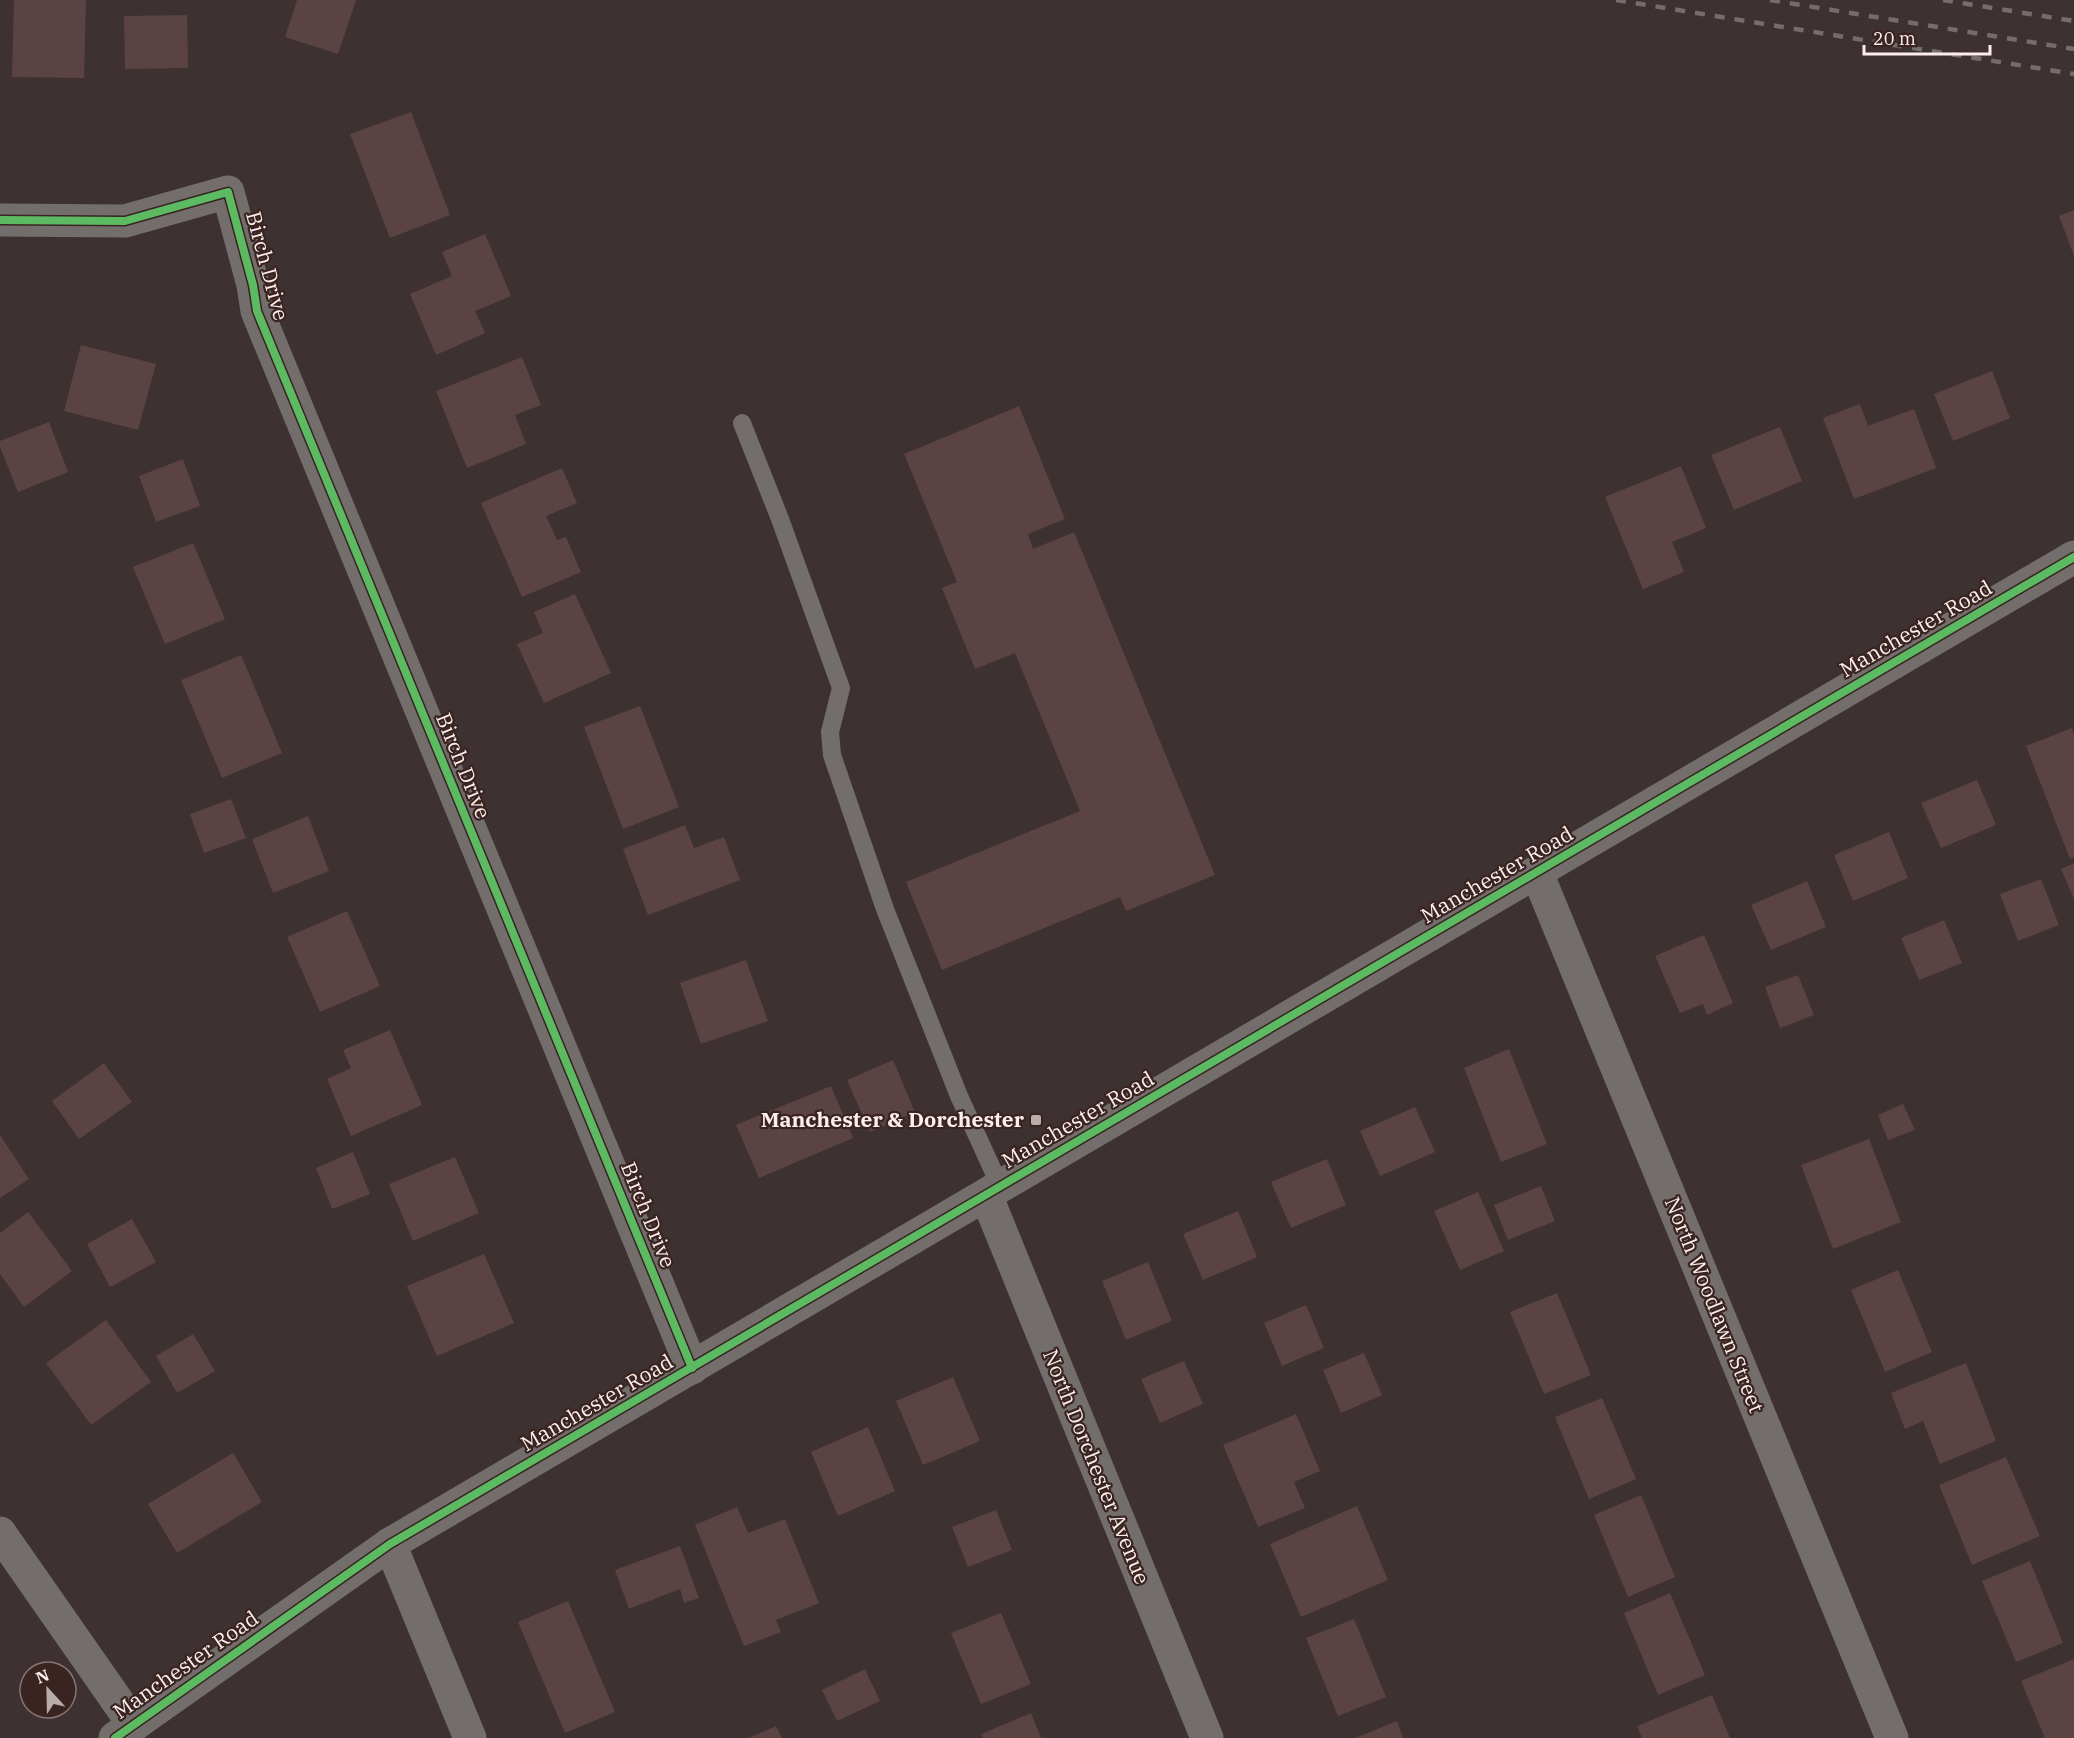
<svg xmlns="http://www.w3.org/2000/svg" width="2074" height="1738" font-family="'IBM Plex Serif',serif">
<rect width="100%" height="100%" fill="#3d3231"/>
<path fill="#5a4342" d="M14 0H86L84 78 12 77Z
M297 0H356L338 54 285 37Z
M187 15 188 68 125 69 124 16Z
M411 112 450 215 390 238 350 134Z
M2074 210V256L2059 216Z
M485 234 511 296 475 311 485 333 436 355 410 294 452 276 442 252Z
M81 345 156 364 138 430 64 411Z
M522 357 541 405 515 415 526 444 467 468 436 391Z
M1992 371 2010 418 1953 441 1934 394Z
M1860 404 1868 426 1914 409 1936 468 1854 499 1823 418Z
M1019 406 1065 519 1028 534 1033 549 1074 532 1215 875 1126 911 1120 897 942 970 906 882 1080 811 1015 653 975 669 942 588 957 582 904 454Z
M49 422 68 472 18 492 0 447V441Z
M1780 427 1802 481 1734 510 1711 455Z
M183 459 200 506 156 522 139 476Z
M1681 466 1706 528 1672 542 1684 572 1643 589 1605 497Z
M562 468 577 503 546 516 557 540 566 537 581 572 522 597 481 503Z
M193 543 225 619 165 644 133 567Z
M575 594 611 673 544 703 517 644 543 633 534 612Z
M241 655 282 753 222 778 181 680Z
M640 706 679 807 623 829 584 727Z
M2072 728 2074 734V857L2070 859 2026 746Z
M1977 780 1996 825 1941 848 1921 803Z
M231 799 246 838 204 853 190 814Z
M308 816 329 871 273 893 252 839Z
M685 825 694 848 724 837 740 880 648 915 623 849Z
M1889 832 1908 878 1853 901 1834 855Z
M2074 863V899L2061 869Z
M2041 879 2059 925 2018 941 2000 894Z
M1807 881 1826 927 1771 950 1751 905Z
M347 911 380 986 320 1012 287 937Z
M1944 920 1962 963 1919 980 1901 938Z
M1704 935 1733 1003 1707 1015 1703 1004 1680 1013 1655 956Z
M746 960 768 1021 701 1044 680 983Z
M1798 975 1814 1015 1780 1028 1765 987Z
M390 1030 422 1105 351 1136 327 1079 351 1068 343 1050Z
M1509 1049 1547 1144 1501 1162 1464 1068Z
M893 1060 915 1112 870 1132 847 1080Z
M104 1063 132 1102 79 1139 52 1101Z
M831 1086 853 1138 759 1178 736 1125Z
M1903 1104 1915 1130 1888 1140 1878 1115Z
M1415 1107 1435 1152 1380 1176 1360 1131Z
M0 1135 29 1179 0 1198Z
M1869 1139 1901 1222 1833 1249 1801 1165Z
M353 1152 370 1194 332 1209 316 1168Z
M455 1157 479 1213 413 1241 389 1184Z
M1327 1159 1346 1205 1291 1228 1271 1182Z
M1541 1186 1555 1221 1508 1240 1494 1205Z
M1478 1192 1504 1251 1460 1270 1434 1211Z
M1238 1211 1257 1257 1203 1280 1183 1234Z
M28 1212 72 1271 24 1307 0 1274V1233Z
M132 1219 156 1262 110 1287 87 1244Z
M484 1254 514 1323 437 1356 407 1286Z
M1148 1262 1172 1321 1126 1340 1102 1281Z
M1898 1270 1932 1352 1885 1372 1851 1290Z
M1557 1293 1591 1375 1544 1394 1510 1312Z
M1306 1305 1324 1348 1282 1366 1264 1323Z
M106 1320 151 1382 91 1425 46 1363Z
M193 1334 215 1371 177 1393 156 1356Z
M1364 1353 1382 1395 1341 1413 1323 1370Z
M1184 1361 1203 1404 1160 1423 1141 1379Z
M1966 1363 1996 1441 1940 1464 1923 1421 1905 1429 1891 1393Z
M953 1377 980 1441 923 1465 896 1401Z
M1602 1398 1636 1479 1589 1499 1555 1417Z
M1296 1414 1320 1471 1294 1482 1305 1508 1258 1527 1223 1445Z
M868 1427 895 1491 838 1516 811 1452Z
M233 1453 262 1502 177 1553 148 1504Z
M2006 1457 2040 1536 1972 1565 1939 1485Z
M1641 1495 1675 1577 1628 1597 1594 1515Z
M1357 1506 1388 1580 1301 1617 1270 1544Z
M737 1507 748 1533 785 1519 819 1603 776 1620 781 1632 744 1646 695 1525Z
M996 1510 1012 1550 968 1567 952 1527Z
M680 1546 699 1598 684 1603 680 1589 629 1609 615 1570Z
M2030 1561 2063 1643 2016 1662 1982 1581Z
M1670 1593 1705 1675 1658 1695 1624 1613Z
M568 1601 615 1712 565 1733 518 1622Z
M1001 1613 1031 1684 981 1704 951 1633Z
M1354 1619 1386 1697 1338 1716 1306 1638Z
M2074 1659V1738H2045L2021 1681Z
M865 1669 880 1701 837 1721 822 1690Z
M1712 1695 1730 1738H1642L1637 1726Z
M1031 1713 1041 1738H983L981 1734Z
M1397 1721 1403 1738H1355Z
M776 1726 782 1738H749Z"/>
<g fill="none" stroke-linecap="round" stroke-linejoin="round">
<path stroke="#736e6c" stroke-width="18" d="M742 423 780 519 841 688 830 732 832 755 885 909 959 1096 1000 1186"/>
<path stroke="#736e6c" stroke-width="33" d="M0 220 125 221 228 192 253 285 257 311 692 1368
M1537 873 1892 1738
M986 1195 1207 1738
M0 1533 134 1725
M390 1544 470 1738"/>
<path stroke="#736e6c" stroke-width="33" d="M115 1738 390 1544 2074 557"/>
<path stroke="#736d6c" stroke-width="4.5" stroke-dasharray="10 10" stroke-linecap="butt" d="M1616 0 2074 74
M1770 0 2074 49
M1943 0 2074 21"/>
<g stroke="#392421" stroke-width="11">
<path id="cycleway" d="M0 220 125 221 228 192 253 285 257 311 692 1368
M115 1738 390 1544 2074 557"/>
</g>
<use href="#cycleway" stroke="#5cba63" stroke-width="8"/>
</g>
<rect fill="#baacab" stroke="#392421" stroke-width="2" x="1030" y="1114" width="12" height="12" rx="3"/>
<g text-anchor="middle" stroke-width="4.5" stroke-linejoin="round" paint-order="stroke">
<g font-size="21" fill="#fdeeec" stroke="#392421">
<text transform="translate(267 266) rotate(75)" y="7">Birch Drive</text>
<text transform="translate(1916 629) rotate(-30)" y="7">Manchester Road</text>
<text transform="translate(463 766) rotate(68)" y="7">Birch Drive</text>
<text transform="translate(1497 875) rotate(-30)" y="7">Manchester Road</text>
<text transform="translate(1078 1120) rotate(-30)" y="7">Manchester Road</text>
<text transform="translate(648 1215) rotate(68)" y="7">Birch Drive</text>
<text transform="translate(1714 1305) rotate(68)" y="7">North Woodlawn Street</text>
<text transform="translate(597 1403) rotate(-30)" y="7">Manchester Road</text>
<text transform="translate(1096 1467) rotate(68)" y="7">North Dorchester Avenue</text>
<text transform="translate(186 1665) rotate(-35)" y="7">Manchester Road</text>
</g>
<g font-size="21" font-weight="bold" fill="#fdeeec" stroke="#392421" text-anchor="end">
<text x="1024" y="1127">Manchester &amp; Dorchester</text>
</g>
</g>
<g transform="translate(48 1690) rotate(338)"><circle r="28" fill="#392421" stroke="#877572" stroke-width="1.5"/>
<path d="M0-4.5L10 22L0 15L-10 22Z" fill="#baacab"/>
<text y="-9" font-size="16" font-weight="bold" text-anchor="middle" fill="#fdeeec">N</text>
</g>
<path d="M1864 45v9h126v-9" fill="none" stroke="#fdeeec" stroke-width="3"/>
<text x="1873" y="45" font-size="18" fill="#fdeeec" stroke="#392421" stroke-width="4.5" paint-order="stroke">20 m</text>
</svg>
